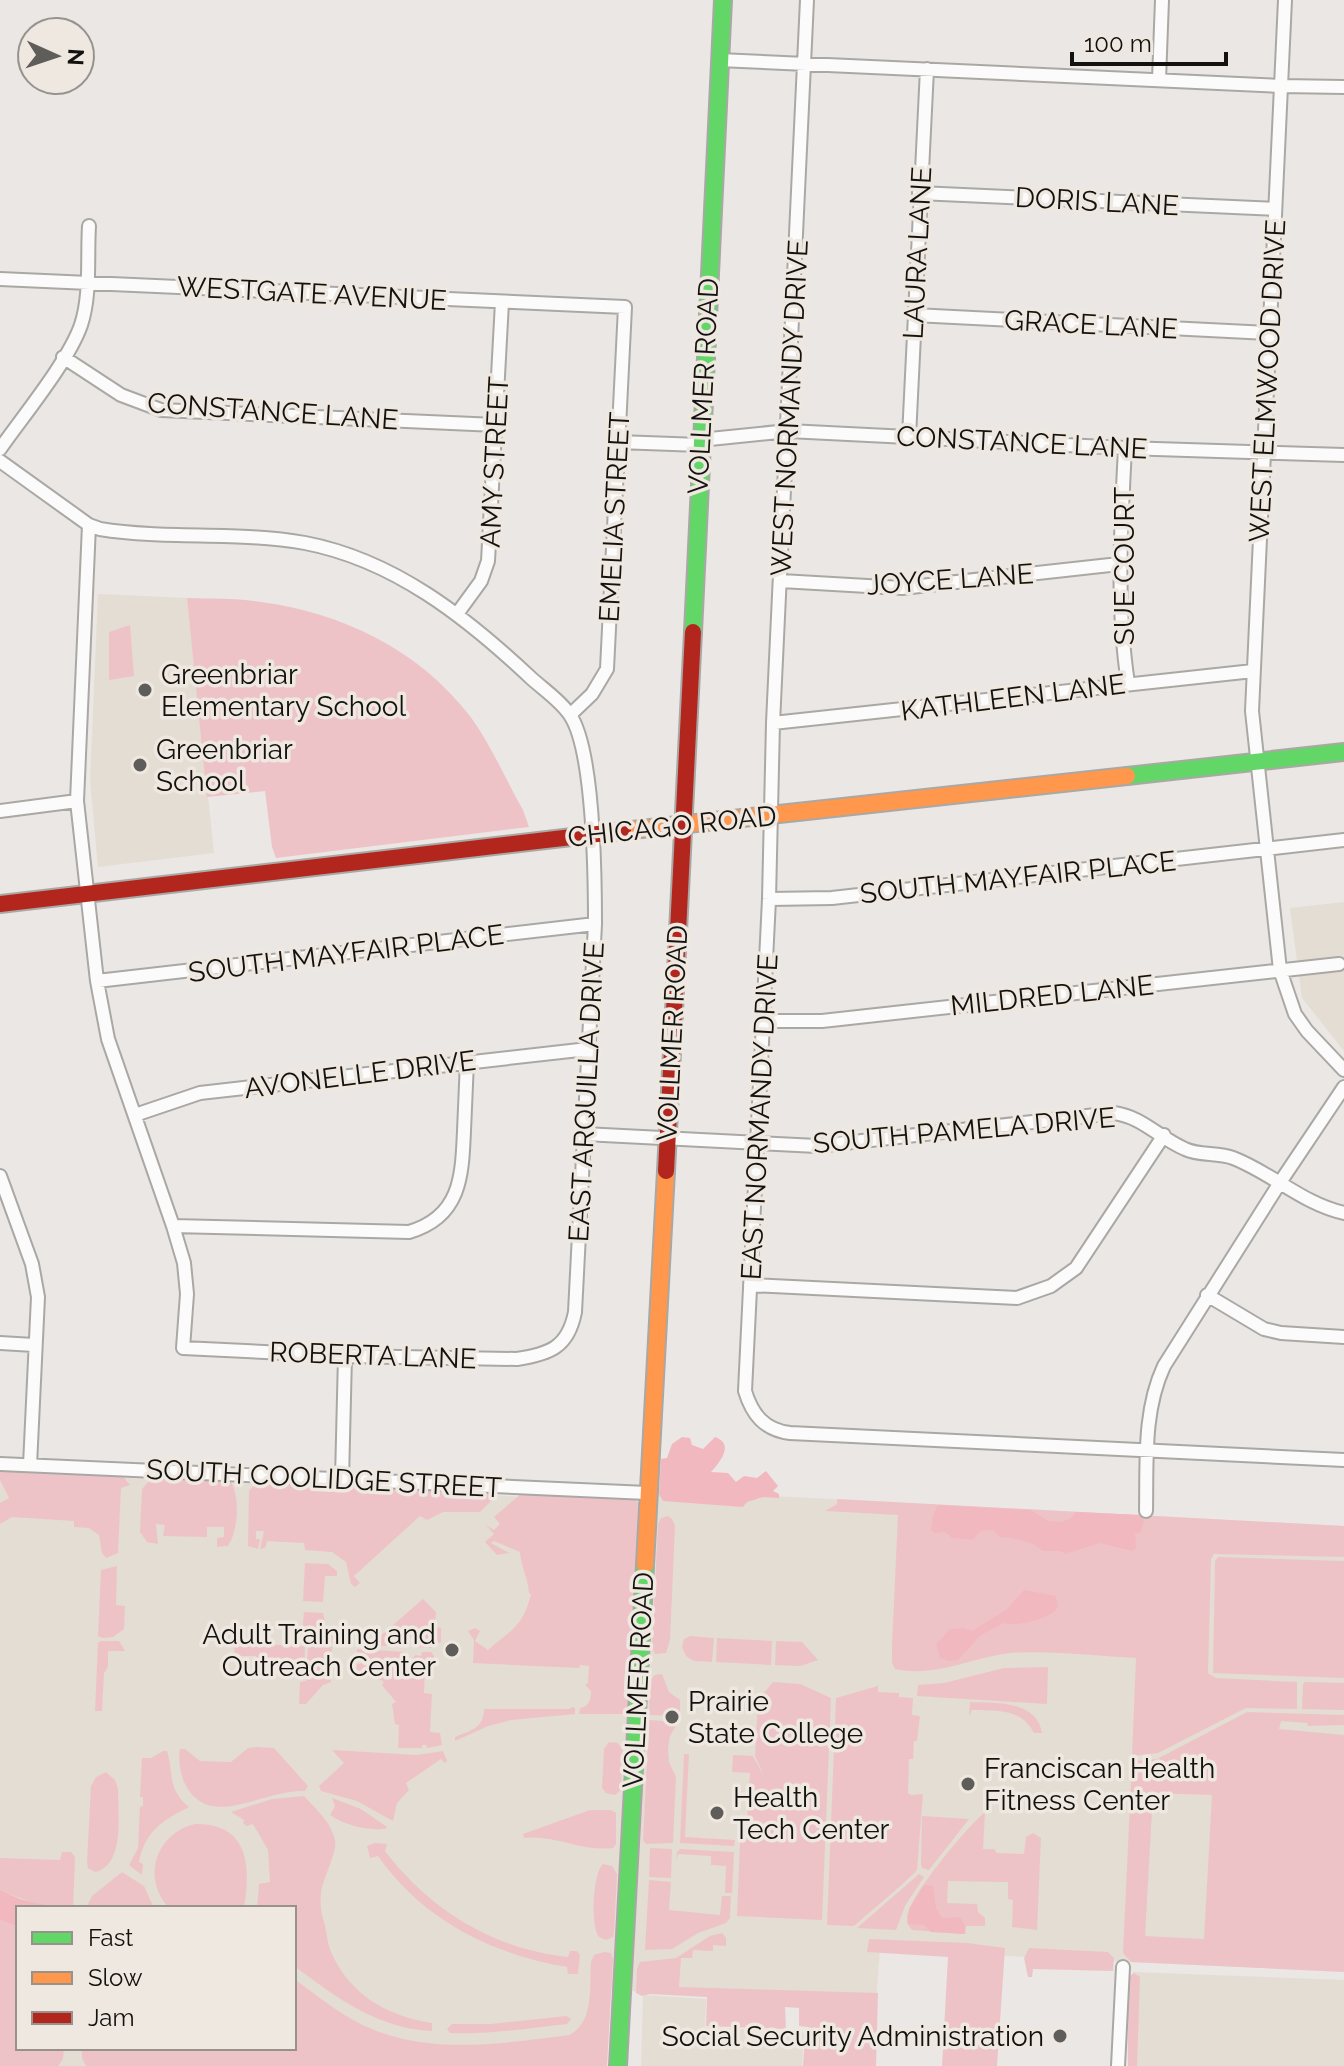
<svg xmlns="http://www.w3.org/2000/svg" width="1344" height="2066" font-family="Raleway,sans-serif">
<rect width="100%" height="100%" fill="#eae7e4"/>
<path fill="#e4ddd3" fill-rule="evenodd" d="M98 594 187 598 214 853 98 867 90 781Z
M1344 902V1051L1302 998 1290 908Z
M0 1472 658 1503 659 1490 1344 1526V1972L880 1950 876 2002 605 1990 600 2066H0ZM18 1908H294V2048H18Z
M1133 1972 1344 1980V2066H1129Z
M643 1995 706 1999 705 2027 804 2033 802 2066H641Z"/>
<path fill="#eec3c7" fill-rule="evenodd" d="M187 598C212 599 237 598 261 602 342 613 418 649 469 715 488 739 507 782 523 810L529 827 276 858 272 847 265 791 207 797Z
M130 625 134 676 109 680V632Z
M0 1470 122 1475 130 1485 121 1488 118 1553 106 1558 102 1553 99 1535 89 1528 74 1527V1521L12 1517 0 1524V1503L9 1498 0 1480Z
M153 1476 230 1480C240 1496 239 1529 228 1546L217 1547V1538L224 1537V1527H207V1537L163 1536 165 1525 156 1524 158 1544 147 1542 140 1532 142 1489Z
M258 1481 495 1492 496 1496 480 1512H443L427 1520 420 1516 354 1576 360 1583 355 1587 351 1584 346 1562 332 1552 305 1550 304 1543 267 1541 265 1548 260 1549 264 1531H256V1539H260L258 1549 248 1546 249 1491Z
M523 1492 633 1498 639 1503 632 1666 627 1714H579L580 1708C589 1707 591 1699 591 1691L585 1685 588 1683 589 1666 580 1665 579 1668 473 1663 474 1640 468 1631 475 1628 480 1631 475 1641 488 1650C511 1630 523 1627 531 1594L529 1593C528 1578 521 1566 520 1552L494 1541 491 1543 509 1553 497 1555 485 1542 494 1534 486 1525 494 1530 500 1524 494 1517Z
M837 1499 1344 1526V1557L1214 1554 1211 1559 1208 1673 1216 1678 1297 1682V1709L1246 1708 1158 1753 1132 1756 1136 1658C1097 1656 1050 1650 1011 1653 972 1657 936 1678 895 1669L892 1663V1645L898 1515 825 1511 837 1504Z
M668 1516 672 1519 675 1526 670 1640 666 1653 655 1654 652 1647 658 1524 661 1518Z
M1218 1557 1344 1561V1678L1213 1673 1215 1561Z
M305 1563 328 1564 337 1571V1576H325L323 1602 303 1601Z
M117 1566 116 1605 125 1606 124 1629 113 1637 102 1638 98 1636 101 1570Z
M423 1599 436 1612 435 1627 441 1628V1642L432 1645 431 1648 416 1647 415 1640 410 1637 405 1647 370 1645Z
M304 1612 323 1613 327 1630 341 1644 301 1642Z
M690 1636 714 1638 712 1662 694 1661 686 1656 682 1647 684 1639Z
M717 1638 772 1641 771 1665 716 1662Z
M101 1641H119L125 1651H108V1667L104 1673 102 1711H95L98 1643Z
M776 1641 802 1642 818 1660 800 1666 775 1665Z
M233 1643 305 1646 304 1678H300V1660L287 1659 284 1665 257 1663 256 1656H231L235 1651Z
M308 1646 332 1647 331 1682 323 1685 306 1704H299L300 1682 306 1681Z
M357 1649 405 1652 410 1664 415 1655 421 1656 422 1652H431L434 1656 433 1671H425L424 1693 432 1694 430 1732 440 1733 442 1745 427 1748 426 1745H422V1748H398L399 1725 395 1724 392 1704 396 1702 382 1685 384 1682 381 1680 356 1674 357 1664 365 1663 366 1655 357 1653Z
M1048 1667 1047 1704 917 1696 918 1685 944 1683 1004 1668Z
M662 1674 669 1692 680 1700V1716L649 1715 650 1680 655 1675Z
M773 1682 800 1684 831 1698 822 1920 737 1916 740 1841H746L750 1825 747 1823 750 1773 732 1772 733 1755 753 1756 764 1776 755 1756 758 1700Z
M1305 1682 1344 1683V1710L1302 1709 1303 1684Z
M878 1686V1692L899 1693V1697L913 1698 912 1715 920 1716 917 1741H914L913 1759H909L908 1793 911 1795 923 1794 917 1870C900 1888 875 1907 854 1926L827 1925 836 1698Z
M970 1702C995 1703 1037 1700 1042 1733H1034C1021 1708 997 1711 972 1710L969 1716Z
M572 1707 575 1708V1714L511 1720 488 1726 455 1741V1737C470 1730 483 1730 484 1709H569Z
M1247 1712 1344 1715V1725L1308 1726 1307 1723 1281 1721 1279 1729 1344 1735V1972L1131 1962 1123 1953 1132 1761 1157 1759ZM1153 1793 1212 1795 1204 1939 1145 1936Z
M649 1720 678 1722 670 1736 668 1748 669 1762 676 1777 673 1843 646 1844 643 1840Z
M609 1742 618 1743 623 1751 621 1790 615 1795 606 1793 602 1788 604 1749Z
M256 1747 274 1748 308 1786 305 1791C262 1789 210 1832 185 1784 180 1774 178 1758 180 1749H185L200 1761 231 1762 248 1748Z
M332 1750 417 1755 443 1751 447 1761 445 1763 441 1759 406 1783 409 1790 397 1803 393 1821 357 1801 321 1791 319 1786 344 1763Z
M163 1751H167C174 1774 167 1789 189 1807 163 1820 145 1831 139 1862L143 1864 142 1875 129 1865 138 1848 140 1807 143 1806V1797H140L142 1758H151Z
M684 1754H689L685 1837 735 1840 734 1846 680 1843Z
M106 1772 115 1780 118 1789C118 1813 125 1866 95 1872L88 1868 87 1862 91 1786 96 1777Z
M304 1796C316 1809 331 1822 335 1840 338 1851 323 1878 321 1893 320 1904 321 1913 324 1922 327 1932 327 1942 331 1952 350 1995 387 2016 432 2023V2031C378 2029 336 1997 294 1966V1908H257L259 1884 270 1882 268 1850 253 1824 246 1826 243 1823 244 1820 231 1812 272 1799Z
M332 1798 361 1809 387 1827 385 1829C365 1830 347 1826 330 1815L335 1806Z
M590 1810H611L616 1813V1844L613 1848C582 1852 554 1834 524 1838L523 1834Z
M985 1812 983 1849H994L997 1853 1024 1854 1026 1837 1033 1833 1041 1838 1037 1930 1012 1927 1013 1900 1008 1899V1882L948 1881 947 1903 977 1904 978 1912 985 1918V1926H966L965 1934 912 1930C909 1926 907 1925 907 1919 906 1899 968 1826 985 1812Z
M922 1816 969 1819 929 1870 922 1868 921 1864Z
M195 1824C249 1823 251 1866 244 1908H169C141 1878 156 1833 195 1824Z
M375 1843 387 1844 385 1851C430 1910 493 1949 568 1957L570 1951H577L580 1955 578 1974H568L567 1967C491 1954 423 1920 378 1856L370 1858 367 1846Z
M650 1848 672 1849 671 1878 649 1877Z
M680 1849 734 1852 732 1893H725L726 1866 711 1865V1856L678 1854 676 1861 677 1852Z
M62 1852H71L75 1857 73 1908C47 1908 23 1900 0 1890V1858L60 1860Z
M603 1864 612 1866 617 1874 614 1933 613 1937 606 1940 599 1937C590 1927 593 1872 603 1864Z
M122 1872 144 1886 154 1908H86L92 1896Z
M919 1874 924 1877 905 1906 896 1930 857 1928Z
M649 1880 671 1882 669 1910 720 1915 722 1896H731L730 1918 726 1923 698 1933 672 1949 645 1950Z
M0 1920 18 1927V2048H64L63 2059 58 2066H0Z
M722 1933 726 1938V1946L713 1945V1951L693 1950 692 1958H681L679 1987 878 1993 876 2066H803L805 2036H808V2027L799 2026V2008L785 2007 786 2029 706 2026 707 1997 650 1994 642 1996 636 1993 637 1969 640 1962 676 1958 710 1936Z
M869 1939 967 1943 1005 1948 997 2066H942L948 1957 867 1952Z
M1029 1948 1108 1952 1114 1958 1113 1971 1033 1969 1032 1977H1028L1024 1958Z
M604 1952 611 1953 613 1959 607 2066H86L82 2058V2048H294V1979C319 1997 344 2018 372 2029 433 2055 506 2043 569 2035 595 2022 589 1986 591 1962L594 1955Z
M1134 1973 1140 1977 1137 2066H1128L1127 1978Z
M566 2016 571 2019 567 2024C528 2028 489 2035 450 2033L447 2029 452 2024H491Z"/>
<path fill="#f2b8c0" d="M682 1437 690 1438 692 1445 703 1449 715 1437C735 1444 720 1462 711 1472L728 1473 736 1482 744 1476 757 1478 766 1471 778 1486 773 1491 779 1494V1498L763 1497 747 1502 743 1507 663 1501 659 1494 661 1459 667 1458 672 1444Z
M938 1505 1031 1510 1048 1521 1062 1522 1071 1518 1075 1512 1142 1515 1144 1522 1141 1532 1135 1534 1136 1548 1133 1551 1099 1543 1066 1554 1059 1551H1042C1033 1541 1013 1538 1000 1537L993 1530 980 1531 973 1540 952 1538 945 1532 934 1533 931 1530 933 1515Z
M1024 1590 1056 1596 1058 1607C1051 1619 1017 1627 1004 1623L981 1635 958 1660 948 1661 940 1658 936 1644 950 1629 964 1628 972 1631 1007 1609Z
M924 1885 933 1886 936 1908 942 1918 960 1917 965 1926V1934L931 1932 924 1925 908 1924 909 1909Z
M0 1890 20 1899 59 1908H18V1927L0 1920Z"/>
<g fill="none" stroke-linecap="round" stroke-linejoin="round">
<g stroke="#aaa8a5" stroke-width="16">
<path id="street" d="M807 0 773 723 769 899 745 1391C752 1414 764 1430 790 1433L1344 1460
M1285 0 1252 711 1280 970 1295 1014 1307 1031 1344 1070
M719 60 1281 86 1344 87
M1159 80 1162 0
M919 193 1275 209
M0 279 625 307 607 669 592 694 570 715
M914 315 1268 333
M63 357 121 395 161 410 496 425
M909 437 927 69
M700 440 788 431 1125 448 1344 455
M618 442 700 445
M1125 448C1121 527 1116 605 1128 683
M0 449C23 416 68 362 81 325 91 295 87 258 89 226
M0 461 89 525 100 529C167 540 238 531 305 543 394 560 466 617 531 678 543 689 561 701 570 715 594 750 595 880 595 924L575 1312C568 1348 549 1354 517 1359L345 1356 183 1348 187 1294 184 1263 173 1226 108 1039 97 981 77 801 89 525
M781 581 902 588 1119 564
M457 614 481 581 488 561 502 302
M773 723 1253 671
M0 811 77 801
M769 899 832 898 1344 840
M97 981 595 924
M764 1021H822L1339 964
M135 1115 200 1093 588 1049
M584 1134 817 1146 1114 1113C1143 1117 1159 1138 1185 1149 1199 1156 1218 1152 1233 1158 1272 1173 1303 1204 1344 1213
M0 1176 32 1264 38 1297 30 1465
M173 1226 409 1232C461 1217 462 1176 464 1131 465 1107 466 1084 467 1061
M750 1285 1017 1298 1051 1286 1076 1268 1164 1135
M1207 1295 1264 1329 1281 1333 1344 1337
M0 1343 34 1345
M0 1464 647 1493
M342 1479 345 1356
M1146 1511C1147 1462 1143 1411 1164 1366L1281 1181 1344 1087
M1118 2066 1123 1967"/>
</g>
<g stroke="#aaa8a5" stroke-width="20">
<path id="fast" d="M693 632 723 0
M1127 776 1344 752
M618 2066 645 1565"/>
</g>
<g stroke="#aaa8a5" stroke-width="20">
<path id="slow" d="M623 831 1127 776
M645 1565 666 1171"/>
</g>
<g stroke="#aaa8a5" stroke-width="20">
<path id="jam" d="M0 904 623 831
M666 1171 693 632"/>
</g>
<use href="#street" stroke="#fcfbfb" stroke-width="12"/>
<use href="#fast" stroke="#63d668" stroke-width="16"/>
<use href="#slow" stroke="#ff974d" stroke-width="16"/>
<use href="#jam" stroke="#b3261e" stroke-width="16"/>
</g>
<g fill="#5f5d5a" stroke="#eee8e0" stroke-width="3">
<circle cx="145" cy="690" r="8"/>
<circle cx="140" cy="765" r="8"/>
<circle cx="452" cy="1650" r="8"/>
<circle cx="672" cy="1717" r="8"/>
<circle cx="968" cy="1784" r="8"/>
<circle cx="717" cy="1813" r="8"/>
<circle cx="1060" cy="2036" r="8"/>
</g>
<g text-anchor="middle" stroke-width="7" stroke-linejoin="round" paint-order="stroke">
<g font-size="28" fill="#14120f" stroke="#eee8e0">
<text transform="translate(1097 201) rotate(3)" y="10">DORIS LANE</text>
<text transform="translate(917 253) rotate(-87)" y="10">LAURA LANE</text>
<text transform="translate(312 293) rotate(3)" y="10">WESTGATE AVENUE</text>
<text transform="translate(1091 324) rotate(3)" y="10">GRACE LANE</text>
<text transform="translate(1267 381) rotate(-87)" y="10">WEST ELMWOOD DRIVE</text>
<text transform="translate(703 386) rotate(-87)" y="10">VOLLMER ROAD</text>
<text transform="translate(789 408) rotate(-87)" y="10">WEST NORMANDY DRIVE</text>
<text transform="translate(273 411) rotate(4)" y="10">CONSTANCE LANE</text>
<text transform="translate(1022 442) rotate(3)" y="10">CONSTANCE LANE</text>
<text transform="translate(494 462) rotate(-87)" y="10">AMY STREET</text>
<text transform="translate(614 517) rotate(-87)" y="10">EMELIA STREET</text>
<text transform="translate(1124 566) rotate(-90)" y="10">SUE COURT</text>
<text transform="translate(950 579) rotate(-4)" y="10">JOYCE LANE</text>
<text transform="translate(1013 697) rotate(-7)" y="10">KATHLEEN LANE</text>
<text transform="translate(672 826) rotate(-6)" y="10">CHICAGO ROAD</text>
<text transform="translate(1018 877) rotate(-6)" y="10">SOUTH MAYFAIR PLACE</text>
<text transform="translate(346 953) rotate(-7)" y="10">SOUTH MAYFAIR PLACE</text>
<text transform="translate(1052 995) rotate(-6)" y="10">MILDRED LANE</text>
<text transform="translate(672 1033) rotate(-87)" y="10">VOLLMER ROAD</text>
<text transform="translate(360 1074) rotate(-7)" y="10">AVONELLE DRIVE</text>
<text transform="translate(586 1092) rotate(-87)" y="10">EAST ARQUILLA DRIVE</text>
<text transform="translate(759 1117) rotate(-87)" y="10">EAST NORMANDY DRIVE</text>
<text transform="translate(964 1130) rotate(-5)" y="10">SOUTH PAMELA DRIVE</text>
<text transform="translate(373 1355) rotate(2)" y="10">ROBERTA LANE</text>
<text transform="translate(324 1478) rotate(3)" y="10">SOUTH COOLIDGE STREET</text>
<text transform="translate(638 1680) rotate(-87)" y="10">VOLLMER ROAD</text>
</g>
<g font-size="28" fill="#14120f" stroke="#eee8e0" text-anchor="start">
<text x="161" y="684">Greenbriar<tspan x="161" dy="32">Elementary School</tspan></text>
<text x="156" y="759">Greenbriar<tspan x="156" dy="32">School</tspan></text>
<text x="436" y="1644" text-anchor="end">Adult Training and<tspan x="436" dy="32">Outreach Center</tspan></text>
<text x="688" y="1711">Prairie<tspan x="688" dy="32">State College</tspan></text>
<text x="984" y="1778">Franciscan Health<tspan x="984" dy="32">Fitness Center</tspan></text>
<text x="733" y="1807">Health<tspan x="733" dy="32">Tech Center</tspan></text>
<text x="1044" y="2046" text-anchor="end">Social Security Administration</text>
</g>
</g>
<rect x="16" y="1906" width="280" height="144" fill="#eee8e0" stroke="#97928c" stroke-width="2"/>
<rect x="32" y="1932" width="40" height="12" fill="#63d668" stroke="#97928c" stroke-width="2"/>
<text x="88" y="1946" font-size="24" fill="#14120f">Fast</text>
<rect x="32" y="1972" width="40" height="12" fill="#ff974d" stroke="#97928c" stroke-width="2"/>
<text x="88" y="1986" font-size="24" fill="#14120f">Slow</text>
<rect x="32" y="2012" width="40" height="12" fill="#b3261e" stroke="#97928c" stroke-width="2"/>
<text x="88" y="2026" font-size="24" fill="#14120f">Jam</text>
<g transform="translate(56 56) rotate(93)"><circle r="38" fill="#eee8e0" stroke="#97928c" stroke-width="2"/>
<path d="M0-6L14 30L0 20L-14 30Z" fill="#5f5d5a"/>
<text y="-12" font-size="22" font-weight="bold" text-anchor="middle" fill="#14120f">N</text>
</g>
<path d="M1072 52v12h154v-12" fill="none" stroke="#14120f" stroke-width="4"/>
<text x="1084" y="52" font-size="24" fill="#14120f" stroke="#eee8e0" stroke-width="6" paint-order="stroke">100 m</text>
</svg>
